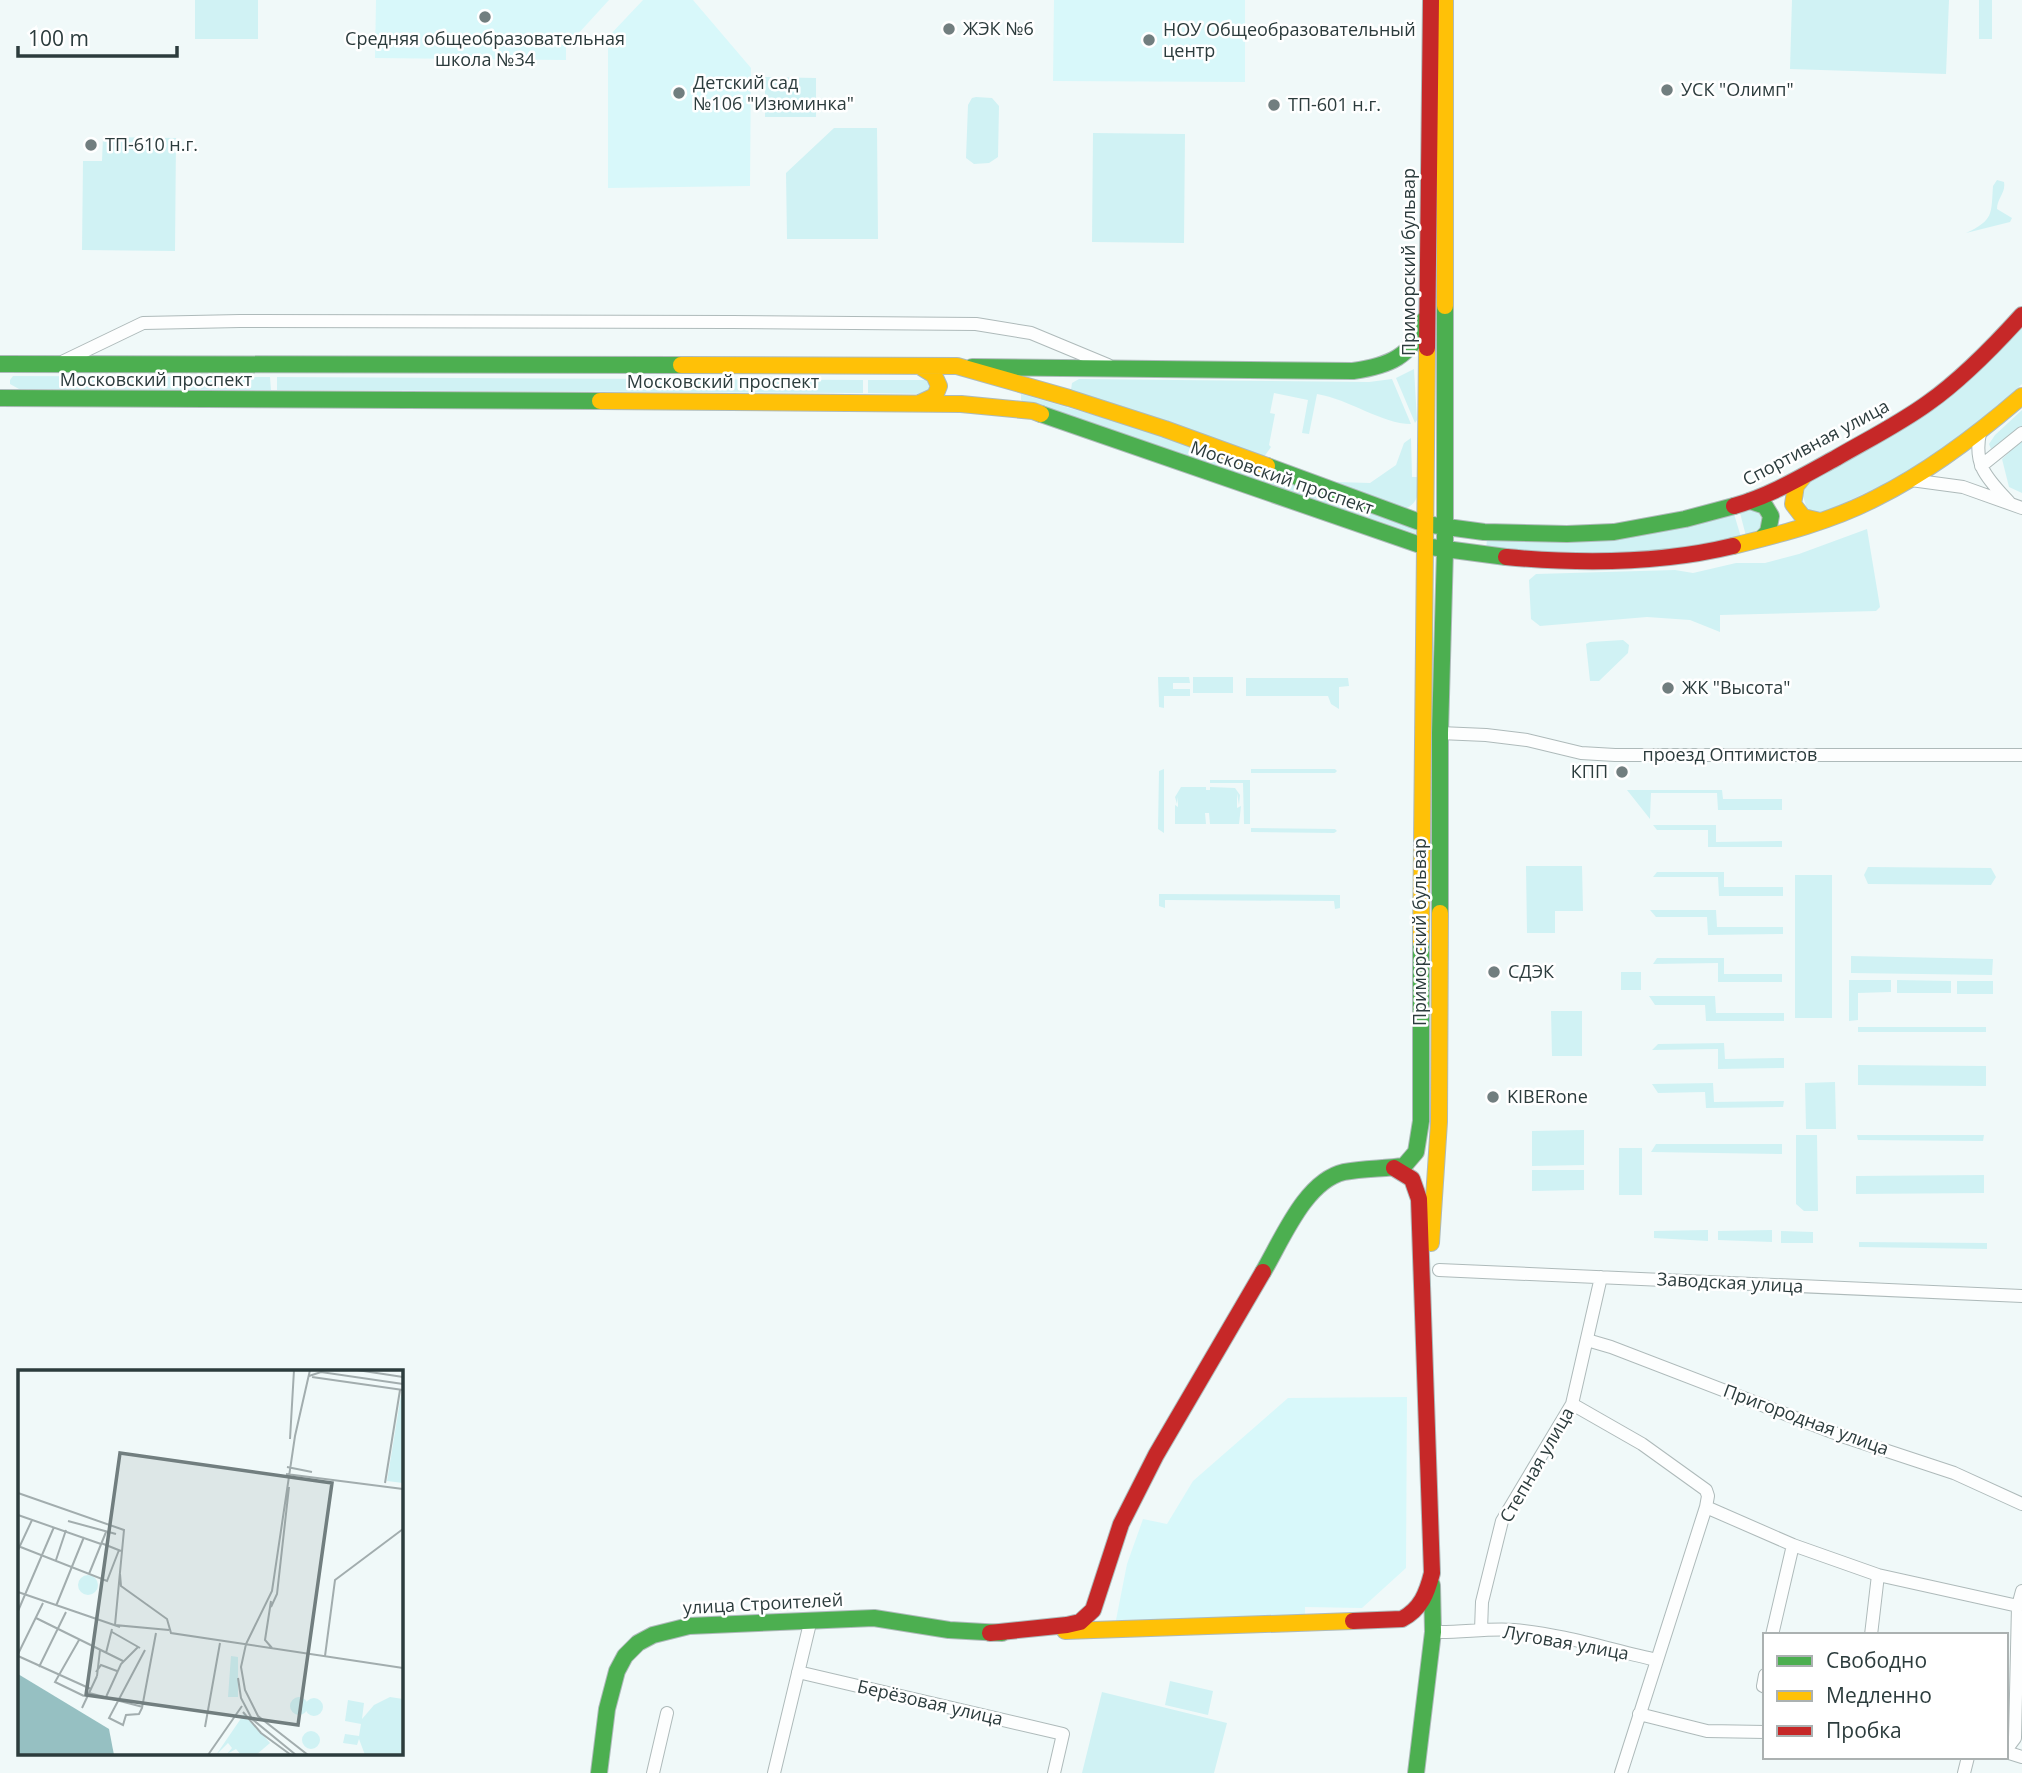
<svg xmlns="http://www.w3.org/2000/svg" width="2022" height="1773" font-family="'Open Sans',sans-serif">
<rect width="100%" height="100%" fill="#f0f9f9"/>
<path fill="#d8f8fa" d="M376 0H609L577 35H566V60L375 58Z
M643 0H693L751 68 750 186 608 188V37Z
M1054 0H1245V82L1053 81Z
M1407 1397 1406 1568 1362 1608 1305 1607V1616L1116 1620 1127 1564 1143 1519 1167 1524 1193 1481 1288 1398Z"/>
<path fill="#d0f2f4" d="M195 0H258V39H195Z
M1792 0H1949L1946 74 1790 69Z
M1979 0H1992V39H1979Z
M765 77 816 78V117H765Z
M976 97 992 98 999 106 998 157 989 163 974 164 966 158 968 105 972 98Z
M834 128H877L878 239H787L786 173Z
M1093 133 1185 134 1184 243 1092 242Z
M103 137 176 138 175 251 82 250 83 161H102Z
M1997 180 2004 182C2006 193 1997 198 1997 209L2012 218 2010 222 1966 233C1994 220 1991 214 1993 186Z
M2022 328V384L1979 423 1913 471 1820 514 1807 509 1803 496 1807 484Z
M1414 369 1417 420 1415 423 1396 378Z
M13 376 270 377 271 390 19 389 10 384V380Z
M277 377 863 380V393L277 390Z
M1079 379 1369 382 1392 379 1411 424C1382 424 1349 399 1317 394L1309 434 1302 433 1308 400 1274 393 1270 413 1275 414 1269 445 1271 447 1261 461 1071 390 1072 383Z
M868 380H925L933 386 923 394 868 393Z
M1021 394 1141 429 1417 529V534L1024 402 1021 400Z
M2022 410V428L1991 449 1989 444 1995 435Z
M1411 438 1412 477H1419C1418 492 1420 502 1405 509L1336 482 1370 483 1396 465 1404 443Z
M2022 440V493L2009 487 2002 459Z
M1756 509 1766 525 1746 536 1740 513Z
M1734 514 1741 537 1643 553 1486 550 1487 539Z
M1867 529 1880 607 1876 611 1720 615V632L1690 620 1647 617 1540 626 1531 619 1529 580 1536 574 1675 570 1693 573 1736 563H1765L1799 554Z
M1623 640 1629 645 1628 653 1599 681H1590L1586 644 1590 642Z
M1158 677H1189L1190 683H1173V689H1190V696H1164V708L1159 707Z
M1193 677H1233V693H1193Z
M1246 678H1348L1349 686 1339 687V709L1331 704 1328 696H1246Z
M1164 769V833L1158 829 1159 771Z
M1251 769H1335L1337 771 1335 773H1251Z
M1210 780H1250V824H1244L1243 783H1210Z
M1181 787H1206V790H1210V787L1235 788 1240 795 1239 805 1237 793V808L1241 806 1239 824H1210L1209 813H1205L1206 824H1175V805L1178 807V797L1177 804 1175 797Z
M1627 790H1722L1723 799H1782V810H1718L1717 793H1651L1650 819Z
M1653 825H1716V842L1782 841V847H1708V830H1657Z
M1251 828 1335 829 1337 831 1334 833 1251 832Z
M1582 866 1583 911H1555V933H1527L1526 866Z
M1868 867 1991 868 1996 877 1991 885 1868 884 1864 875Z
M1657 872H1724V887H1783V896H1719L1718 877H1653Z
M1795 875H1832V1018H1795Z
M1159 894 1340 895V908L1335 909 1334 901 1165 900V908L1159 906Z
M1650 910H1716L1717 927H1783V934L1708 935 1707 917H1656Z
M1851 956 1993 959 1992 975 1851 973Z
M1657 958H1724V974H1782V982H1718V963L1653 964Z
M1621 972H1641V990H1621Z
M1849 980H1891V992L1858 993V1020L1849 1021Z
M1897 980 1951 981V993H1897Z
M1957 981H1993V994H1957Z
M1649 996H1715L1716 1013H1784V1021H1706L1705 1005H1655Z
M1551 1011H1582V1056H1552Z
M1858 1027H1986V1032H1858Z
M1724 1043 1725 1059 1784 1058V1068L1718 1069V1049L1652 1050 1658 1044Z
M1858 1065 1986 1066V1086L1858 1085Z
M1835 1082 1836 1129H1806L1805 1083Z
M1713 1083 1714 1102 1784 1101 1783 1107 1706 1108 1705 1092 1658 1093 1652 1084Z
M1584 1130V1165L1532 1166V1131Z
M1796 1135H1817L1818 1211H1804L1796 1204Z
M1857 1135H1984L1983 1141 1858 1140Z
M1656 1144H1782V1154L1651 1152Z
M1619 1148H1642V1195H1619Z
M1532 1170H1584V1190L1532 1191Z
M1984 1175V1193L1856 1194V1176Z
M1708 1230V1241L1654 1238V1231Z
M1772 1230V1242L1718 1240V1231Z
M1781 1231 1813 1232V1243H1781Z
M1859 1242 1987 1243V1249L1859 1247Z
M1170 1681 1213 1691 1208 1715 1165 1705Z
M1102 1692 1227 1723 1214 1773H1082Z"/>
<g fill="none" stroke-linecap="round" stroke-linejoin="round">
<g stroke="#aebaba" stroke-width="14">
<path id="street" d="M64 361 143 323 240 321 731 322 976 324 1031 333 1108 365
M1980 433C1973 466 1988 479 2009 502
M1981 466 2022 433
M1911 480 1963 487 2022 508
M1440 733 1486 735 1527 740 1581 753 1615 755H2022
M1439 1270 2022 1296
M1587 1340 1611 1347 1845 1437 1954 1473 2022 1504
M1572 1404 1642 1444 1706 1490 1708 1496 1706 1507 1793 1545 1878 1575 2018 1606
M1481 1630 1482 1602 1502 1521 1572 1404 1601 1277
M1433 1632C1461 1633 1487 1628 1514 1630 1562 1634 1611 1650 1657 1660
M1772 1635 1793 1545
M1871 1635 1878 1575
M798 1672 1063 1734 1054 1773
M1765 1675 1763 1686 1765 1687
M1639 1714 1707 1731 1765 1732
M2006 1750 2015 1738 2018 1606 2022 1591
M2006 1752 2022 1757
M653 1773 667 1713
M774 1773 811 1619
M1621 1773 1706 1507
M1964 1773 1968 1757"/>
</g>
<g stroke="#aebaba" stroke-width="18">
<path id="fast" d="M0 364 681 365
M972 367 1353 371C1388 366 1413 357 1424 320
M0 398 600 401
M1041 414 1423 546 1506 557
M1267 466 1425 524 1484 532 1567 534 1614 532 1685 519 1734 506
M1750 501 1765 506 1771 516 1768 532 1762 538
M1440 913V733L1445 550V306
M1263 1272C1282 1240 1305 1181 1344 1172 1363 1168 1384 1169 1404 1166L1416 1152 1421 1121V942
M599 1773 607 1709 617 1671 625 1656 638 1643 653 1635 689 1626 874 1618 949 1630 1002 1633
M1416 1773 1433 1632 1432 1585"/>
</g>
<g stroke="#aebaba" stroke-width="18">
<path id="slow" d="M1445 0V306
M681 365 957 366 1069 398 1165 429 1267 466
M600 401 961 404 1033 411 1041 414
M920 403 935 396 939 386 934 375 921 367
M1804 476 1796 486 1793 504 1803 517 1820 521
M1733 546C1781 534 1832 521 1876 498 1930 471 1977 435 2022 396
M1421 942 1427 348
M1431 1243 1439 1122 1440 913
M1065 1631 1353 1621"/>
</g>
<g stroke="#aebaba" stroke-width="18">
<path id="jam" d="M1427 348 1431 0
M1734 506C1770 496 1803 476 1836 458 1867 440 1899 424 1928 403 1962 379 1994 346 2022 315
M1506 557C1581 564 1659 564 1733 546
M1353 1621 1402 1619C1421 1609 1427 1593 1432 1573L1419 1199 1412 1179 1394 1168
M990 1633 1067 1625 1080 1622 1093 1610 1121 1524 1156 1455 1263 1272"/>
</g>
<use href="#street" stroke="#fdfefe" stroke-width="12"/>
<use href="#fast" stroke="#4caf50" stroke-width="16"/>
<use href="#slow" stroke="#ffc107" stroke-width="16"/>
<use href="#jam" stroke="#c62828" stroke-width="16"/>
</g>
<g fill="#717e7f" stroke="#fff" stroke-width="2.5">
<circle cx="485" cy="17" r="7"/>
<circle cx="949" cy="29" r="7"/>
<circle cx="1149" cy="40" r="7"/>
<circle cx="1667" cy="90" r="7"/>
<circle cx="679" cy="93" r="7"/>
<circle cx="1274" cy="105" r="7"/>
<circle cx="91" cy="145" r="7"/>
<circle cx="1668" cy="688" r="7"/>
<circle cx="1622" cy="772" r="7"/>
<circle cx="1494" cy="972" r="7"/>
<circle cx="1493" cy="1097" r="7"/>
</g>
<g text-anchor="middle" stroke-width="5" stroke-linejoin="round" paint-order="stroke">
<g font-size="18" fill="#2c3c3d" stroke="#fff" text-anchor="start">
<text x="963" y="35">ЖЭК №6</text>
<text x="1163" y="36">НОУ Общеобразовательный<tspan x="1163" dy="21">центр</tspan></text>
<text x="485" y="45" text-anchor="middle">Средняя общеобразовательная<tspan x="485" dy="21">школа №34</tspan></text>
<text x="693" y="89">Детский сад<tspan x="693" dy="21">№106 "Изюминка"</tspan></text>
<text x="1681" y="96">УСК "Олимп"</text>
<text x="1288" y="111">ТП-601 н.г.</text>
<text x="105" y="151">ТП-610 н.г.</text>
<text x="1682" y="694">ЖК "Высота"</text>
<text x="1608" y="778" text-anchor="end">КПП</text>
<text x="1508" y="978">СДЭК</text>
<text x="1507" y="1103">KIBERone</text>
</g>
<g font-size="18" fill="#2c3c3d" stroke="#fff">
<text transform="translate(1409 262) rotate(-90)" y="6">Приморский бульвар</text>
<text x="156" y="386">Московский проспект</text>
<text x="723" y="388">Московский проспект</text>
<text transform="translate(1816 443) rotate(-28)" y="6">Спортивная улица</text>
<text transform="translate(1282 478) rotate(19)" y="6">Московский проспект</text>
<text x="1730" y="761">проезд Оптимистов</text>
<text transform="translate(1420 932) rotate(-90)" y="6">Приморский бульвар</text>
<text transform="translate(1730 1283) rotate(3)" y="6">Заводская улица</text>
<text transform="translate(1806 1420) rotate(20)" y="6">Пригородная улица</text>
<text transform="translate(1537 1465) rotate(-60)" y="6">Степная улица</text>
<text transform="translate(763 1604) rotate(-3)" y="6">улица Строителей</text>
<text transform="translate(1566 1643) rotate(10)" y="6">Луговая улица</text>
<text transform="translate(930 1703) rotate(13)" y="6">Берёзовая улица</text>
</g>
</g>
<g transform="translate(18 1370)">
<rect width="385" height="385" fill="#f0f9f9"/>
<path d="M383 25H385V113L369 111ZM60 215a10 10 0 1 1 20 0a10 10 0 1 1-20 0ZM213 286 220 287V327H210ZM372 327 385 329V385H347L341 369 339 375 325 373 327 364 341 366 343 354 327 351 330 330 346 333 344 349 356 335ZM272 336a9 9 0 1 1 18 0a9 9 0 1 1-18 0ZM287 337a9 9 0 1 1 18 0a9 9 0 1 1-18 0ZM226 344 252 373 238 385H223L218 379 209 384 214 378 210 373 198 385ZM284 370a9 9 0 1 1 18 0a9 9 0 1 1-18 0Z" fill="#d0f2f4"/>
<path d="M0 304 91 359 96 385H0Z" fill="#96c0c2"/>
<path fill="none" stroke="#a2adae" stroke-width="2" d="M339 0 385 7M291 6 303 2 385 14M294 7 385 20M272 69 276 0M269 97 294 102M268 104 385 119M367 113 382 20M0 123 106 160 97 255 151 260M0 145 83 174M50 151 98 164M83 173 103 181M0 176 89 211 101 180M0 180 14 150M38 190 48 160M71 204 88 162M102 204 103 216 149 249 153 263 385 298M0 222 102 257M253 231 247 270 254 278M38 236 66 167M253 237 259 224 271 117M0 241 36 157M18 248 105 291M94 262 122 278M61 270 37 312 66 326M127 280 91 348 105 355 108 345 121 344 124 338 138 263M88 283 94 259M0 284 25 233M0 286 73 319M307 286 317 210 385 159M21 297 48 242M78 302 83 295 99 301M79 306 82 280M220 308 223 328 234 349 278 385M71 323 125 337M88 327 103 294 120 277M64 338 79 306M225 342 243 363 273 385M187 357 202 273M190 385 224 336M290 385 240 346 227 320 223 297 228 274 254 221 277 66 292 0"/>
<path fill="#717e7f" fill-opacity="0.15" stroke="#717e7f" stroke-width="3.5" d="M102 83 314 113 280 355 68 325Z"/>
<rect width="385" height="385" fill="none" stroke="#2c3c3d" stroke-width="3.5"/>
</g>
<rect x="1763" y="1633" width="245" height="126" fill="#ffffff" stroke="#abb1b1" stroke-width="2"/>
<rect x="1777" y="1656" width="35" height="10" fill="#4caf50" stroke="#abb1b1" stroke-width="2"/>
<text x="1826" y="1668" font-size="21" fill="#2c3c3d">Свободно</text>
<rect x="1777" y="1691" width="35" height="10" fill="#ffc107" stroke="#abb1b1" stroke-width="2"/>
<text x="1826" y="1703" font-size="21" fill="#2c3c3d">Медленно</text>
<rect x="1777" y="1726" width="35" height="10" fill="#c62828" stroke="#abb1b1" stroke-width="2"/>
<text x="1826" y="1738" font-size="21" fill="#2c3c3d">Пробка</text>
<path d="M18 46v10h159v-10" fill="none" stroke="#2c3c3d" stroke-width="3.5"/>
<text x="28" y="46" font-size="21" fill="#2c3c3d" stroke="#ffffff" stroke-width="5" paint-order="stroke">100 m</text>
</svg>
